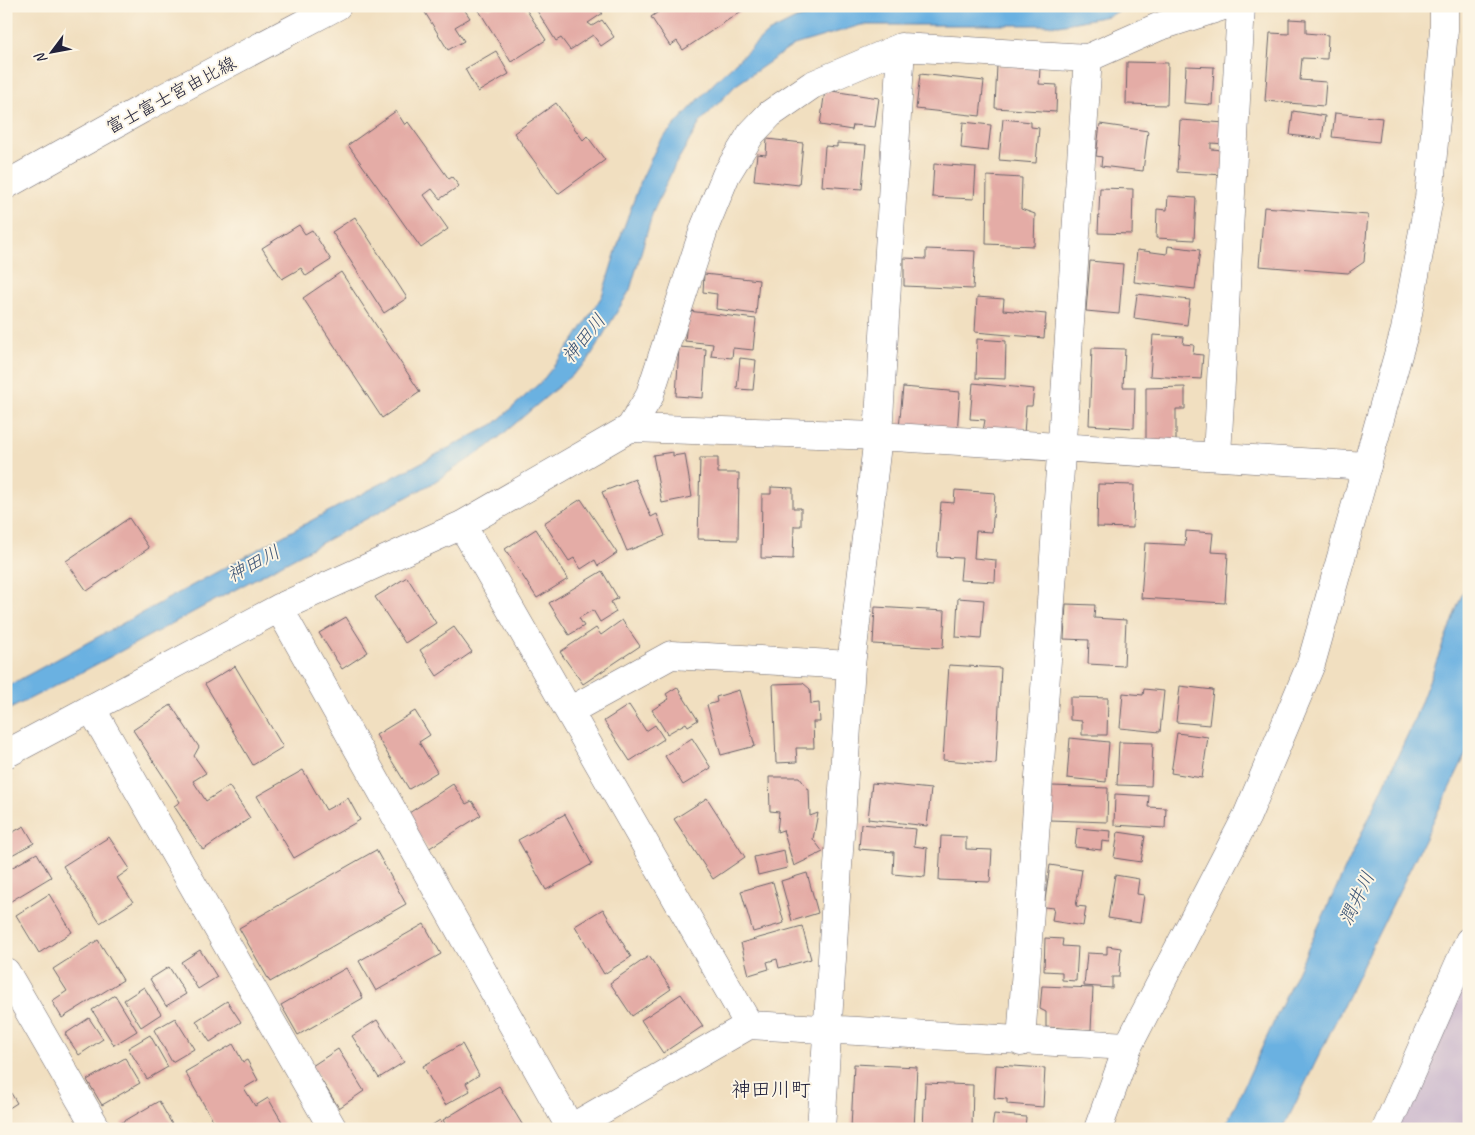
<svg xmlns="http://www.w3.org/2000/svg" width="1475" height="1135" font-family="Caveat,'Klee One',sans-serif">
<rect width="100%" height="100%" fill="#fcf5e5"/>
<filter id="ink" filterUnits="userSpaceOnUse"><feTurbulence type="fractalNoise" baseFrequency=".02" numOctaves="2"/><feDisplacementMap in="SourceGraphic" scale="10" xChannelSelector="R" yChannelSelector="G"/><feConvolveMatrix kernelMatrix="1 2 1 2 8 2 1 2 1" color-interpolation-filters="sRGB"/></filter>
<filter id="wash" filterUnits="userSpaceOnUse"><feTurbulence type="fractalNoise" baseFrequency=".0096" numOctaves="4" result="noise"/><feDisplacementMap in="SourceGraphic" scale="20" xChannelSelector="R" yChannelSelector="G"/><feGaussianBlur stdDeviation="1.12" result="paint"/><feColorMatrix in="noise" values="0 0 0 0 0 0 0 0 0 0 0 0 0 0 0 0 0 1.4 0 .05"/><feComposite in="paint" operator="in"/></filter>
<g filter="url(#wash)">
<rect width="100%" height="100%" fill="#f1dfc0"/>
<path fill="#cfbdcf" d="M1469 940V1129H1384Z"/>
<path fill="#6bb1e1" stroke="#466a8e" d="M846 6H1130L1108 16 1059 25H861L794 45 736 85 701 121 675 165 653 212 630 290 587 362 489 446 431 484 84 671 6 711V687L303 525 494 424 542 381 574 340 602 296 621 235 642 178 659 142 715 82 766 34 796 19Z
M1469 576V748L1283 1129H1224L1413 723Z"/>
<g id="blocks">
<path fill="#e4aca6" d="M421 6H462L470 18 455 27 464 41 448 50Z
M482 6 491 8 495 6H524L546 40 511 62 478 9Z
M534 6H603L597 10 603 13 588 23 592 26 602 20 614 37 601 46 593 35 570 50 561 38 556 41Z
M667 6H749L683 50 677 41 670 46 651 17Z
M1289 19 1306 20V33L1328 35 1327 59 1302 58 1300 80 1326 82 1324 106 1265 101 1270 33 1289 34Z
M496 51 509 74 478 92 465 69Z
M1127 62 1168 63 1167 105 1126 104Z
M997 65 1040 68 1039 84 1057 85 1056 112 995 108Z
M1186 66 1214 67 1212 105 1184 103Z
M920 74 984 81 980 116 916 109Z
M825 90 879 98 875 127 853 125 852 130 820 125Z
M556 103 583 140 587 136 605 160 558 194 514 133Z
M396 111 405 125 408 122 449 179 452 177 459 186 440 199 432 189 424 195 448 229 421 248 348 145Z
M1293 111 1325 116 1322 139 1290 135Z
M1335 113 1382 118 1379 142 1332 137Z
M1003 119 1031 122V127L1039 128 1036 163 999 160Z
M1180 120 1226 123 1225 144 1211 143V149L1224 150 1223 175 1177 172Z
M963 122 991 125 988 151 961 148Z
M1100 124 1148 131 1143 171 1101 166 1102 157 1096 156Z
M767 139 803 143 799 185 754 180 757 154 766 155Z
M837 143 866 145 862 189 822 186 825 146 837 147Z
M934 164 976 167 974 199 932 197Z
M987 176 1022 178 1021 209 1035 214 1034 246 986 244Z
M1100 188 1133 189 1132 234 1098 233Z
M1168 196 1196 198 1194 240 1156 238 1157 209 1167 210Z
M1264 207 1368 215 1364 262 1348 273 1259 266Z
M355 217 407 298 384 313 332 232Z
M299 225 305 234 312 230 331 260 306 276 301 268 282 279 262 248Z
M1168 246 1200 250 1195 289 1134 282 1137 250 1167 254Z
M926 249 975 251 973 289 904 286V258L926 259Z
M1090 261 1123 264 1119 314 1086 311Z
M341 272 420 392 382 418 303 298Z
M704 274 759 280 756 314 716 309 717 294 703 292Z
M1137 294 1190 300 1187 325 1134 318Z
M977 297 1004 299 1003 310 1046 314 1044 338 975 332Z
M688 311 756 319 753 350 733 348 732 358 711 356 713 344 685 341Z
M1153 335 1184 337 1183 344 1194 345 1193 354 1203 355 1201 379 1150 376Z
M977 339 1006 341 1005 379 976 378Z
M679 347 706 349 703 398 676 396Z
M1092 348 1125 349 1123 387H1135L1134 428 1089 425Z
M740 358 756 360 753 390 737 389Z
M973 383 1034 389 1032 406H1026L1024 434 983 431 985 420 970 419Z
M903 387 960 392 957 434 899 428Z
M1185 387V409H1176V444H1146V388Z
M673 452V456L685 454 692 497 662 503 653 455Z
M700 458H718V473H739L738 540 698 539Z
M635 479 651 517 657 514 665 536 627 551 602 492Z
M1098 484 1134 485 1133 528 1097 527Z
M771 487 793 488V508H801V526H794L793 559 761 558 762 494H771Z
M955 490 995 493 992 532 976 531 974 558 996 560 995 582 960 580 962 558 937 557 941 502 954 503Z
M581 499 617 553 598 566 595 560 581 569 574 558 569 561 544 523Z
M129 518 149 548 87 591 66 561Z
M536 529 568 579 537 598 505 549Z
M1186 531 1213 533 1211 552 1228 553 1225 603 1141 598 1145 543 1185 545Z
M602 571 618 598 611 602 616 612 600 622 593 610 579 618 584 626 569 635 549 603Z
M407 577 436 623 405 643 375 597Z
M958 598 984 600 981 639 956 637Z
M1066 604 1095 605 1094 618 1126 620 1124 666 1088 664 1089 640 1064 639Z
M875 607 945 611 943 648 873 644Z
M346 617 368 652 342 669 319 633Z
M622 620 640 646 583 684 560 652 596 628 601 635Z
M454 627 472 652 437 676 420 650Z
M949 665 1001 668 996 764 943 760Z
M235 666 283 747 253 765 205 684Z
M803 683 810 689 811 704 819 703 820 722H813L814 748H796L797 762 776 763 773 684Z
M1180 686 1213 690 1209 725 1176 722Z
M677 687 698 720 688 726 686 723 667 734 652 710 669 699 666 694Z
M1144 689 1164 691 1160 732 1120 728 1123 693 1143 695Z
M739 690 755 746 721 755 707 705 717 702 716 697Z
M1070 697 1108 698 1107 735H1082V721L1070 720Z
M171 705 199 747 194 756 206 773 193 781 206 801 229 786 250 818 203 850 174 806 180 802 133 730Z
M629 705 646 731 655 725 664 739 630 761 604 721Z
M415 711 430 735 419 742 437 772 409 789 376 735Z
M1177 733 1208 737 1202 778 1171 773Z
M692 738 711 768 683 785 665 756Z
M1070 738 1109 742 1106 782 1067 778Z
M1119 742 1153 743 1151 786 1117 785Z
M303 770 326 810 348 798 360 820 294 858 257 796Z
M769 777H799L809 790 810 816 818 813 813 839 823 852 794 866 783 830 777 832 779 812 770 811Z
M872 783 931 789 927 826 868 819Z
M453 784 466 804 472 801 481 815 428 849 406 815Z
M1052 786 1108 788 1107 822 1050 820Z
M1115 794 1149 796 1148 807 1166 808 1165 828 1114 825Z
M707 798 745 857 713 879 674 819Z
M565 814 592 864 546 890 518 840Z
M861 824 916 829 914 846 927 848 925 877 893 874 894 852 859 849Z
M24 826 34 843 6 858V836Z
M1077 828 1111 831 1110 842 1102 841 1101 850 1075 847Z
M1118 832 1145 836 1141 862 1114 858Z
M941 836 966 837V849L992 850 990 882 939 880Z
M109 837 130 869 117 878 133 902 100 923 63 866Z
M376 850 406 904 270 982 239 928Z
M784 850 787 868 758 875 754 857Z
M37 853 51 877 6 904V871Z
M1050 865 1082 870 1076 906 1086 907 1083 926 1052 921 1054 908 1044 907Z
M807 873 818 913 792 921 781 881Z
M1115 875 1139 879 1137 894 1144 895 1140 923 1108 918Z
M773 882 784 923 753 932 741 891Z
M49 894 72 932 39 953 16 915Z
M603 909 631 957 604 974 575 926Z
M424 924 441 954 376 991 359 961Z
M802 926 811 959 779 968 777 959 767 962 769 969 749 975 741 943Z
M1045 938 1063 939 1062 946 1078 947 1076 981 1062 980V972L1044 971Z
M98 940 123 980 62 1018 52 1001 67 991 53 969Z
M1107 946 1121 948 1119 977H1112V988L1084 986 1087 953 1107 954Z
M200 950 217 977 198 989 181 962Z
M649 956 671 989 632 1016 610 983Z
M169 967 186 994 166 1006 150 979Z
M346 968 363 998 298 1035 281 1005Z
M1042 986 1093 988 1091 1030 1046 1027V1012L1040 1009Z
M144 987 161 1014 141 1027 124 1000Z
M681 994 703 1026 663 1053 641 1020Z
M115 995 137 1031 114 1045 92 1010Z
M227 1001 241 1022 210 1042 196 1021Z
M89 1018 103 1039 79 1055 65 1034Z
M175 1018 194 1049 172 1062 154 1030Z
M377 1020 404 1062 379 1078 352 1036Z
M150 1035 168 1067 147 1079 128 1048Z
M233 1044 243 1062 247 1060 258 1080 244 1088 255 1106 268 1098 285 1127 218 1129 185 1072Z
M462 1044 479 1075 466 1083 470 1091 445 1105 423 1066Z
M338 1049 364 1091 339 1108 312 1066Z
M125 1058 140 1083 102 1105 87 1080Z
M854 1064 917 1067 914 1129H851Z
M996 1065 1045 1068 1043 1107 1007 1104V1099L994 1098Z
M925 1083 973 1085 972 1129H923Z
M6 1085 17 1103 6 1110Z
M499 1086 525 1129H448L443 1120Z
M159 1101 173 1126 169 1129H124L121 1123Z
M994 1114 1026 1117 1025 1129H992Z
M440 1120 445 1129H426Z
M195 1123 199 1129H187Z"/>
</g>
</g>
<g filter="url(#ink)">
<use href="#blocks" fill-opacity="0" stroke="#6a646a" stroke-width="1"/>
<g fill="none" stroke-linecap="round" stroke-linejoin="round">
<g stroke="#6a646a" stroke-width="29">
<path id="street" d="M630 428 878 436 1367 466
M1217 456 1241 6
M462 525 749 1025
M279 608 571 1129
M91 708 333 1129
M571 710 671 655 851 665
M6 754 279 608 462 525 630 428 649 397 705 226 726 175 751 134 770 114 812 85 901 47 1088 58 1158 27 1224 6
M6 972 97 1129
M1021 1042 1088 58
M569 1129 749 1025 1128 1046
M821 1129 851 665 878 436 901 47
M1386 1129 1469 941"/>
</g>
<g stroke="#6a646a" stroke-width="29">
<path id="secondary" d="M1098 1129 1128 1046 1247 816 1311 664 1405 330 1429 198 1444 30V6"/>
</g>
<g stroke="#6a646a" stroke-width="29">
<path id="primary" d="M6 185 142 109 337 6"/>
</g>
<use href="#street" stroke="#fff" stroke-width="28"/>
<use href="#secondary" stroke="#fff" stroke-width="28"/>
<use href="#primary" stroke="#fff" stroke-width="28"/>
</g>
</g>
<g text-anchor="middle" stroke-width="4" stroke-linejoin="round" paint-order="stroke">
<g font-size="18" fill="#22223b" stroke="#fcf5e5">
<text transform="translate(171 95) rotate(-28)" y="6">富士富士宮由比線</text>
</g>
<g font-size="19" font-style="italic" fill="#3c5475" stroke="#fcf5e5">
<text transform="translate(583 338) rotate(-51)" y="7">神田川</text>
<text transform="translate(253 563) rotate(-28)" y="7">神田川</text>
<text transform="translate(1356 898) rotate(-64)" y="7">潤井川</text>
</g>
<g font-size="20" fill="#22223b" stroke="#fcf5e5">
<text x="771" y="1096">神田川町</text>
</g>
</g>
<rect width="1475" height="1135" fill="none" stroke="#fcf5e5" stroke-width="25"/>
<g transform="translate(52 52) rotate(238)" stroke="#fcf5e5" stroke-width="4" paint-order="stroke">
<path d="M0-4L9 19L0 12L-9 19Z" fill="#22223b"/>
<text y="-8" font-size="14" font-weight="bold" text-anchor="middle" fill="#22223b">N</text>
</g>
</svg>
